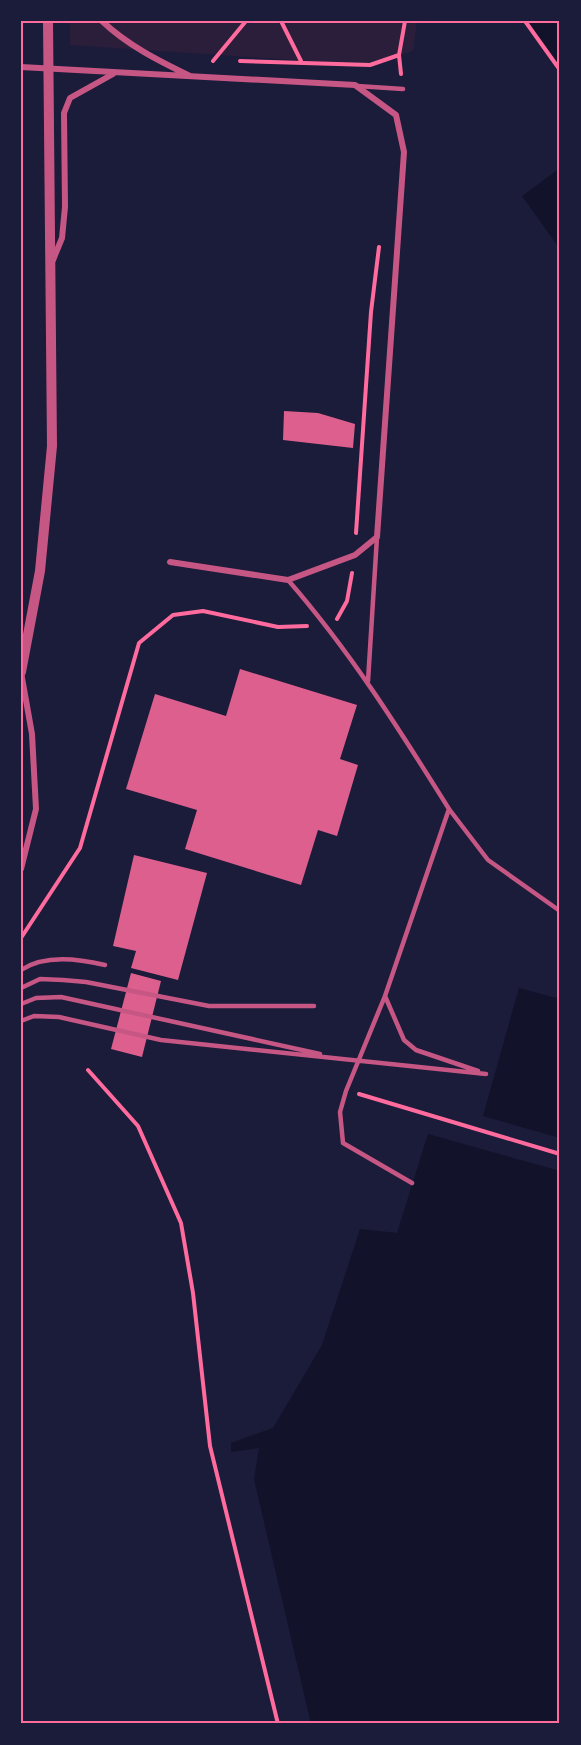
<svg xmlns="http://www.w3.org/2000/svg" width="581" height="1745" font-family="Figtree,sans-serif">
<rect width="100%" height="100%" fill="#1b1b3a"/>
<path fill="#2a1e3b" d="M70 21H417L413 51 370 65 70 45Z"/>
<path fill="#12122b" d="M525 21H560V70Z
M560 168V249L522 196Z
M519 988 560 999V1138L483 1116Z
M428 1134 560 1171V1724H311L254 1479 259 1448 231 1452V1443L273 1428 322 1345 360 1229 397 1233Z"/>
<path fill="#dd5f8e" d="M284 411 318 413 355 424 353 448 283 440Z
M240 669 357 705 340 759 358 765 337 836 318 830 301 885 185 849 197 810 126 789 155 694 226 716Z
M134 855 207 873 178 980 131 968 136 951 113 946Z
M131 973 161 981 142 1057 111 1049Z"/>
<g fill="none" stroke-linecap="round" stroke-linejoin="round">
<path stroke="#ff6b9d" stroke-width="4" d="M281 21 301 61
M525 21 560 70
M213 61 246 21
M240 61 370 65 399 55
M401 74 399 55 405 21
M356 533 371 312 379 247
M337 619 347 601 352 573
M21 938 80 848 139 643 173 615 203 611 278 627 307 626
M88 1070 138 1126 181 1223 193 1293 210 1446 278 1724
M359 1094 560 1154"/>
<path stroke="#c65784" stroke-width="4.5" d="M357 86 403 89
M288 580C350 651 399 729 449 809L385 996 346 1091 340 1112 343 1143 412 1183
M368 681 377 537
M449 809 488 860 560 911
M21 970C45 954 79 959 105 965
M21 988 40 979 63 980 86 982 209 1006H314
M385 996 404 1040 416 1050 478 1071
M21 1004 36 998 61 997 320 1054
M21 1021 34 1016 59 1017 161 1040 486 1074"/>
<path stroke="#c65784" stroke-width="6" d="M102 21C127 45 159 61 190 76
M21 67 355 85 396 115 404 152 377 537 355 555 288 580 170 562
M53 260 62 238 65 207 64 113 70 98 113 74
M21 869 36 809 32 734 21 672"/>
<path stroke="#c65784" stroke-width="10" d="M21 672 40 571 52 446 48 21"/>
</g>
<rect width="581" height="1745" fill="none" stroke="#1b1b3a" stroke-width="45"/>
<rect x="22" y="22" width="536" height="1700" fill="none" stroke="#ff6b9d" stroke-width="2"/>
</svg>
